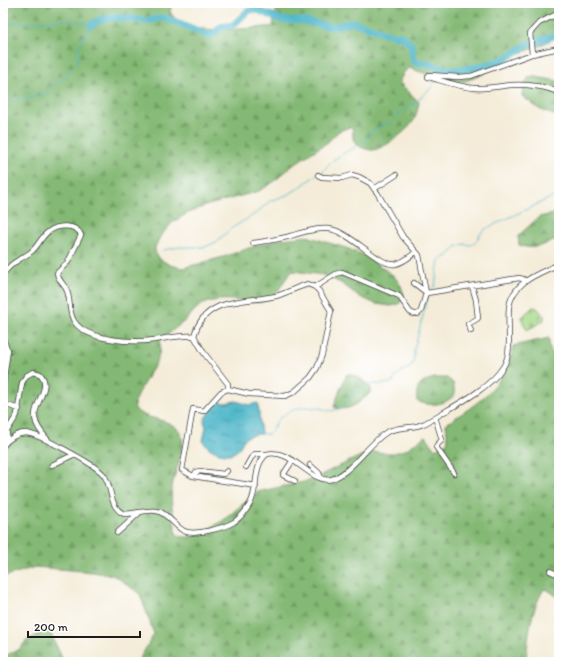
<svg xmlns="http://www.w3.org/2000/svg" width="562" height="665" font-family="Itim,sans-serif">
<defs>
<pattern id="forest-firs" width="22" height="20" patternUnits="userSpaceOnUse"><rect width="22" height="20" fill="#84b974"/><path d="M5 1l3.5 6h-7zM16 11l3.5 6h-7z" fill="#719e64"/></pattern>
<pattern id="cemetery-stones" width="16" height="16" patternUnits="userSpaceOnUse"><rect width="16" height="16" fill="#a6d988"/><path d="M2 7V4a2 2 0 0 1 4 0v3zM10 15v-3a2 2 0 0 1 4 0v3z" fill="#8eba75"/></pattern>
<pattern id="water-ripples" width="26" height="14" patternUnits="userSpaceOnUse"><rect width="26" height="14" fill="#4bb5c8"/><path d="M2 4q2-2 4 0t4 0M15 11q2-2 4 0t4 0" fill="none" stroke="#3e92a2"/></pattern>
</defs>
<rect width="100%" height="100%" fill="#fff"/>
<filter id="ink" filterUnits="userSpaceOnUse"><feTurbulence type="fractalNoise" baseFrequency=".025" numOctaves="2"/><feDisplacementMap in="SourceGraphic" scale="8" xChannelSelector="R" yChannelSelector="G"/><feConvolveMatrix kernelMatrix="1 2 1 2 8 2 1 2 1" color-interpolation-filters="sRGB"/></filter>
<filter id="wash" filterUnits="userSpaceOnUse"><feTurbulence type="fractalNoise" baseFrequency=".012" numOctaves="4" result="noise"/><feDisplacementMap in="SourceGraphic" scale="16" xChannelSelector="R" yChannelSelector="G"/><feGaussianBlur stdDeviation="0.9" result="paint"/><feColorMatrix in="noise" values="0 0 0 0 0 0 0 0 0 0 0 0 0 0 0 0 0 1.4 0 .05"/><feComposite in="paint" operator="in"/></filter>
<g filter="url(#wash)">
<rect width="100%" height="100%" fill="#f4ecd8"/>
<path fill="url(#forest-firs)" stroke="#506a48" d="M3 3H172L170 12C174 18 178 21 184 24 203 34 254 28 276 26L273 25 278 3H559V36L537 47 512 56 483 74 466 81 456 82 438 78 409 68 404 72 399 82 419 102C418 108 417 113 415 118 410 129 386 148 373 150 369 150 365 149 361 147 353 143 352 138 353 129L350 127 339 131 328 142 297 162 272 183 259 191 208 205 190 212 173 222 161 235 155 247V253L158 258 170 265 183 268 223 257 255 246 282 239 307 236 346 248 364 255 394 276 401 286 404 295 402 300 399 304 391 306 376 304 360 297 341 283 323 275 293 271C282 279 281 294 267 300 258 305 244 301 234 300 220 299 204 300 194 311 191 314 189 317 186 320 177 327 168 334 160 341 162 362 146 376 138 394 136 397 134 402 134 405 136 422 177 415 182 437 186 449 173 475 172 488 170 504 174 518 176 534L182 537H191L207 530 225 519 257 492 308 481 369 452 394 453 405 450 426 436 435 449 448 442 446 424C478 403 505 387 513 346L549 338C549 348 550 354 559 359V598L548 590 544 589C530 612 528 636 526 662H139V660L154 634 140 594 115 576 93 572 35 567 3 577Z
M530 76 559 81V117L539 109 522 96C523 88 525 82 530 76Z
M559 213V239C545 244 533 251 519 245L518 236 539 217Z
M347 374C358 375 364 381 371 388L370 393C360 402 349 413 334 407L339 392Z
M435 378H447L453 383 455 394C447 405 430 407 417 401 415 386 422 381 435 378Z
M48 628 64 662H3V657L20 649 25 642Z"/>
<path fill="url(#cemetery-stones)" stroke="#617a52" d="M533 307 537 308 545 317 543 321 527 330 521 318Z"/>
<path fill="url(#water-ripples)" stroke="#346872" d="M236 401 249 405 258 403 261 434C252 435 245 435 241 445 239 448 238 450 235 452 226 458 207 450 203 441L206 427 204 421 205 418 218 402 225 403Z"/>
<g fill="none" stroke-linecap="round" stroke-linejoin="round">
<path stroke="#4bb5c8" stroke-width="1" d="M3 23 13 24 65 19 91 25 77 50 78 63 70 69 63 79 54 83 43 95 8 102 3 100
M437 74 439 68
M319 174 323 172C333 155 345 155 361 143 367 139 371 132 377 128 382 125 389 123 394 121L398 113 415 103 432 87 434 81
M163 250 180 247H205L216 242 232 228 255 214 270 201 287 195 299 188 316 175
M430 290 435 286 439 260 448 256 456 247 464 244 471 245 475 243 480 234 487 228 559 194
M261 434H269C272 430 275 425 277 421 282 414 296 408 304 407 308 407 313 408 317 408 323 408 328 412 335 410 349 407 348 395 359 388 370 382 382 386 393 382 397 373 402 371 411 367 417 357 411 353 416 343L428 295"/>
<path stroke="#4bb5c8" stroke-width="7" d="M91 25C107 12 130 20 148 21 153 21 158 17 163 18 179 22 194 29 209 36L216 32 221 27 233 25 248 11 255 9 282 20 303 21 332 27 353 22 395 36 401 35 412 46 413 58 416 63H425L439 68 456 70 472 68 501 61 527 45 559 34"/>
</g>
</g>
<g filter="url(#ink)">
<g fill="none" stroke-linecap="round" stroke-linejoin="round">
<g stroke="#3c3b38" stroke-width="6">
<path id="minor" d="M532 54 530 33 539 23 559 13
M429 75 428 77 432 78C446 82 460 87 474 88 486 89 499 86 511 85 524 84 548 86 559 93
M430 75 458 77 471 76 532 54 559 48
M374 189 396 175
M253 243C265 241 276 240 287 237 300 233 315 228 329 229 350 231 380 267 395 264 403 263 409 257 416 252
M3 274C7 269 11 264 17 261 22 257 28 255 32 251 38 246 42 236 48 232 57 225 76 223 81 235L68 262 57 273C59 283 65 284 67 291 71 301 68 311 74 321 86 341 133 343 154 340 168 338 180 335 194 336
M414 283 427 293 519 278 523 279 525 280
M315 287 336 274 342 272 399 296 410 312 414 314H418L421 311 426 293 419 255 403 237 378 194 370 183 359 177 352 175 342 178 322 177 318 175
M471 331 468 324 477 319 478 318 476 300 472 286
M3 338 4 342 8 350 3 384
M228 389V384L204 353 194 336C205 296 244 303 276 296 287 293 297 287 308 284L315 287 319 291 331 311 322 355 317 368 310 378 294 392 285 396 249 394 228 389 221 392 204 411 193 409 182 470 193 476 256 486
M3 402 4 404 19 409
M435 417 442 440 437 445 436 447 454 473
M6 442 7 431 17 415 22 383 26 376 33 372 40 374C53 387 33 403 35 418 36 427 43 434 48 440
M3 446C8 439 17 433 26 433 39 434 94 464 103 474 113 485 108 507 124 514 135 514 147 509 157 511 168 513 174 526 184 531 194 536 224 528 234 522 240 518 246 511 250 504 259 488 252 466 267 454 293 448 311 485 332 479 351 473 370 442 387 432 398 426 412 429 423 424 430 421 437 416 444 412 464 401 491 386 503 367 509 358 509 347 509 337 509 327 508 317 509 307 513 281 539 274 559 264
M293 460 283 475 295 481
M52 465 73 455
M310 465 319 473 321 478
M246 467 251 458 255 454H267
M194 476 196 472 199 471 224 474 227 471
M117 533 139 513
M550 571 559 575"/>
</g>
<use href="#minor" stroke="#fff" stroke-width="4.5"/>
</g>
</g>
<rect width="562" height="665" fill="none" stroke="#fff" stroke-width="16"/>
<path d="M28 631v6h112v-6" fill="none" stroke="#1c1c1c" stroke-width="2"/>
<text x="34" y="631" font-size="12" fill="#1c1c1c" stroke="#ffffff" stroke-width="3" paint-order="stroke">200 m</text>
</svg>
